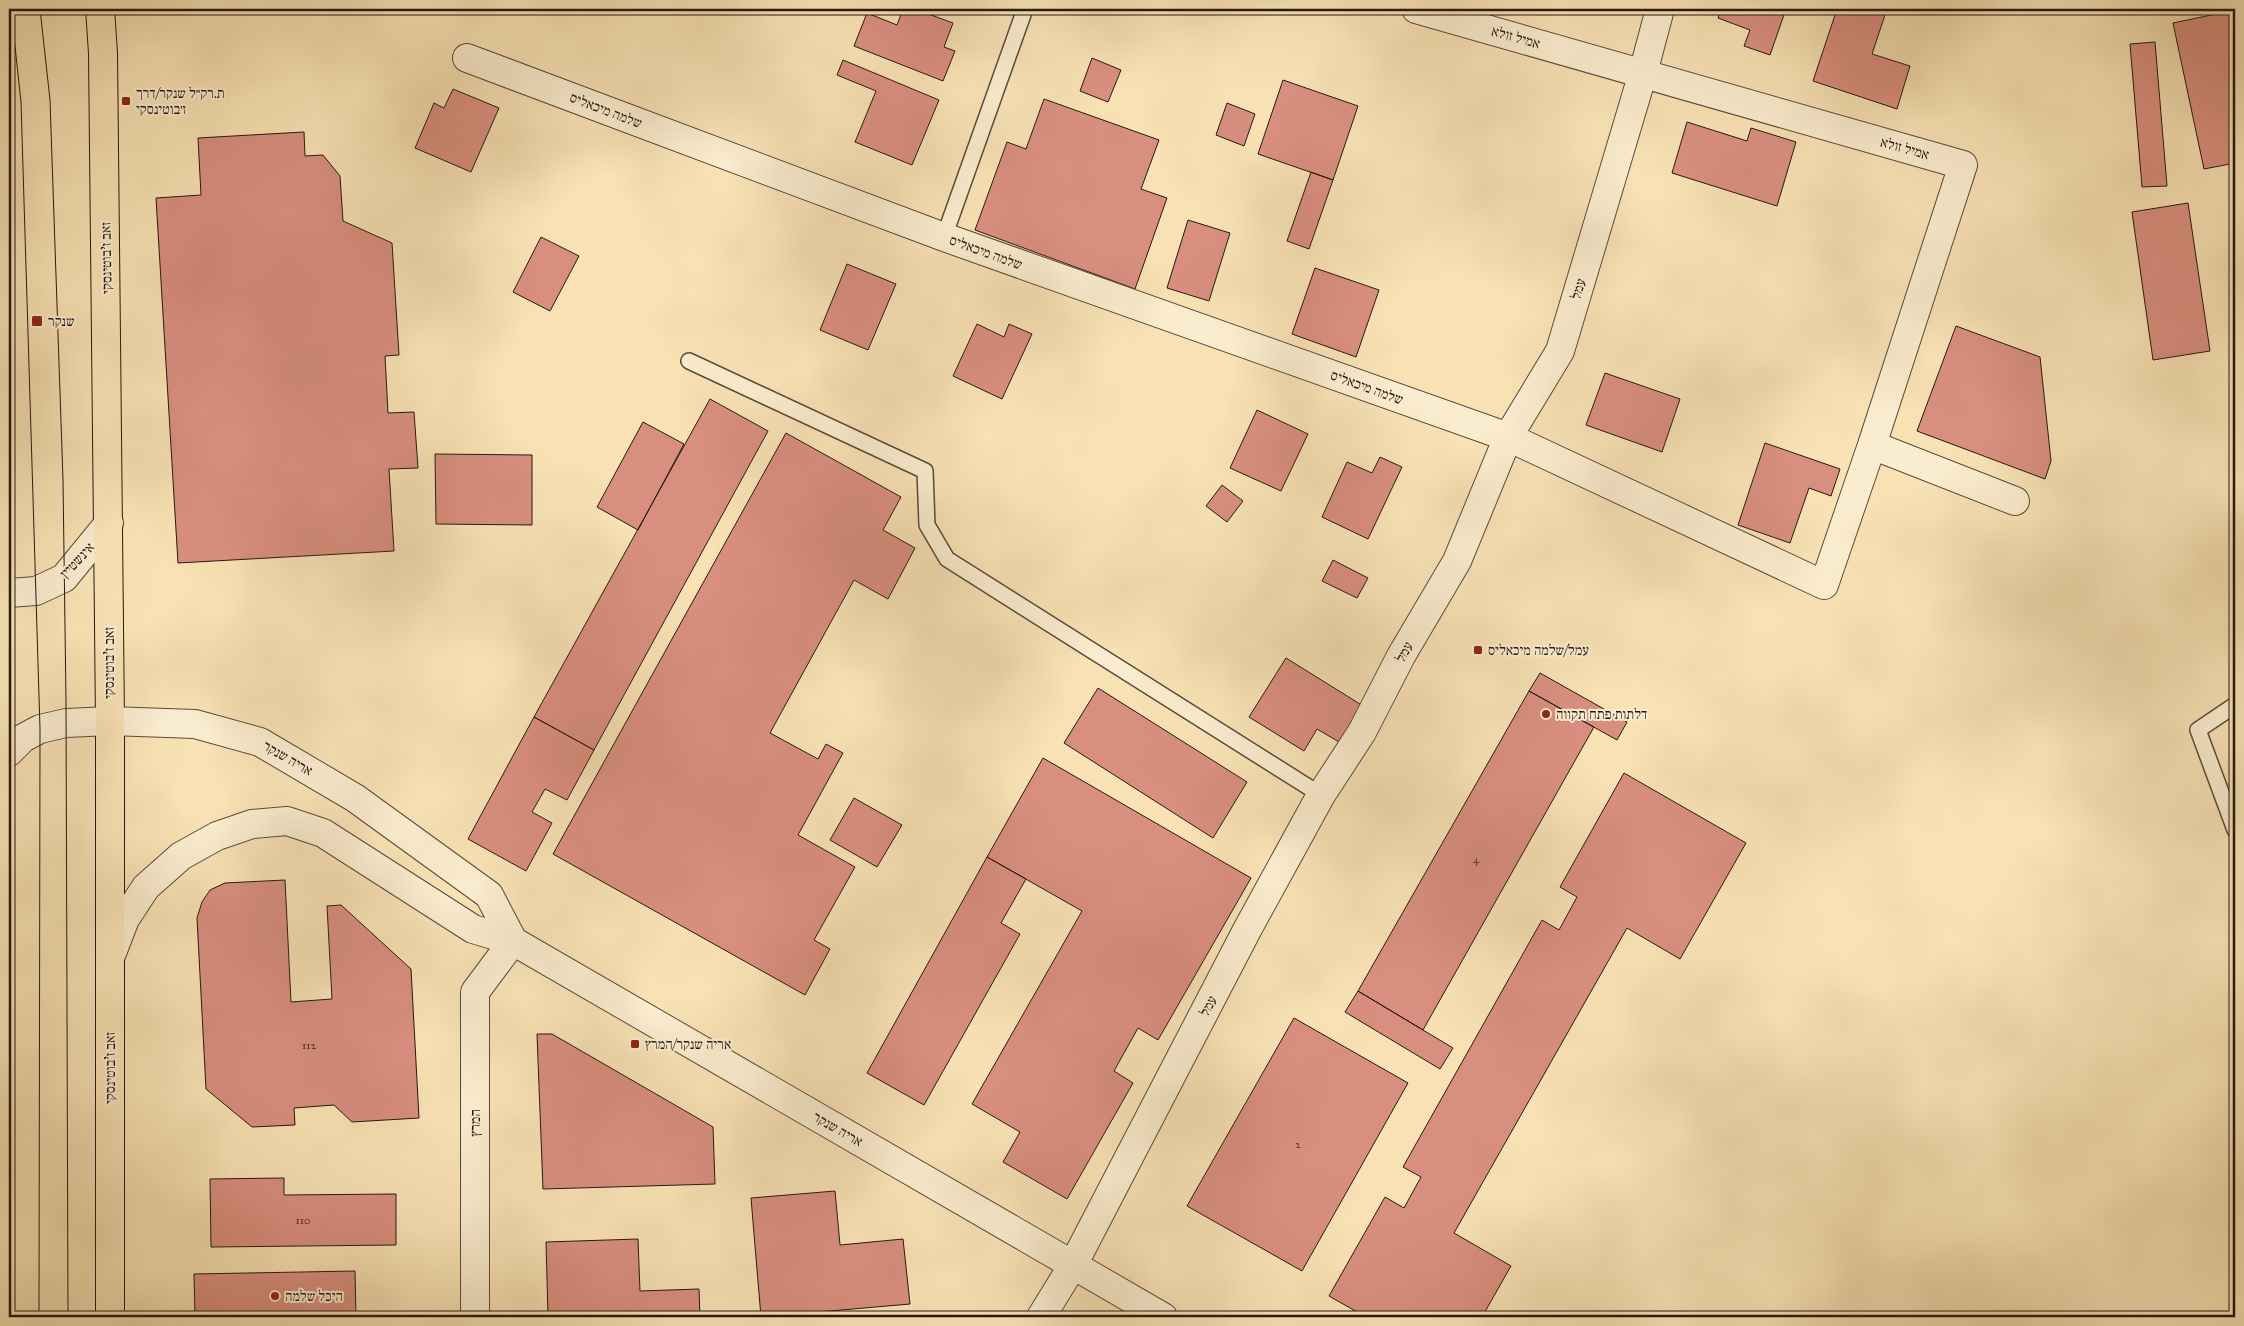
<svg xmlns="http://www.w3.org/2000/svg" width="2244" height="1326" font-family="'IM FELL Great Primer','Frank Ruhl Libre',serif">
<rect width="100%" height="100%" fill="#f8e2b4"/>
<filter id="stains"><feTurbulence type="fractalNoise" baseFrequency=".004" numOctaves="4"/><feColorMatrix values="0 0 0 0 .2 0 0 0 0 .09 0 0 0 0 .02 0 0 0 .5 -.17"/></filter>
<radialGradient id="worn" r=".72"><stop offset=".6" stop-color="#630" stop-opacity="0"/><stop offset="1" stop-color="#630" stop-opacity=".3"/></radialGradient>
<path fill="#d98f80" stroke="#251813" d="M903 9H915L953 23 944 47 955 51 943 81 854 46 867 13 897 25Z
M1721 9H1786L1770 55 1744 46 1750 30 1718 18Z
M1837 9H1887L1872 54 1910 66 1897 109 1813 81Z
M2235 10V163L2204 169 2173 23Z
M2155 42 2167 186 2142 187 2130 44Z
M1092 58 1121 70 1108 102 1080 91Z
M843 60 939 100 912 165 855 142 876 91 837 75Z
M1283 80 1358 106 1333 180 1258 154Z
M453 89 499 108 471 172 415 148 434 103 444 108Z
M1044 99 1159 140 1141 189 1167 198 1135 289 975 230 1007 142 1026 149Z
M1227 103 1255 114 1244 146 1216 135Z
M1687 122 1747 141 1751 128 1796 142 1777 206 1672 173Z
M304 132 305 156 323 155 340 176 343 221 392 243 399 355 385 356 388 413 414 412 418 468 389 469 394 551 178 563 156 198 201 195 198 138Z
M1311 172 1333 180 1309 249 1287 241Z
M2188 203 2210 351 2153 360 2132 212Z
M1188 220 1230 233 1209 301 1167 288Z
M541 237 579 256 550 311 513 292Z
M847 264 896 284 868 350 820 330Z
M1315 268 1379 290 1356 357 1292 334Z
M977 324 1004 337 1009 324 1032 334 1002 399 953 376Z
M1956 326 2040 357 2051 461 2045 479 1917 431Z
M1605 373 1680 399 1662 452 1586 425Z
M710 399 768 431 594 750 534 717Z
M1257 410 1308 434 1281 491 1230 468Z
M643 422 684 444 638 530 597 507Z
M786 433 901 497 883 530 915 548 888 599 854 580 770 733 818 759 826 744 843 753 798 835 855 867 814 940 830 949 805 995 553 854Z
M1765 443 1840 469 1831 496 1809 488 1790 543 1738 525Z
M435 454 532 455V525L436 524Z
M1380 457 1402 467 1368 539 1322 517 1347 462 1372 473Z
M1222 485 1243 501 1227 522 1206 506Z
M1333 560 1368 578 1357 598 1322 581Z
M1286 658 1368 709 1346 746 1317 729 1304 751 1249 717Z
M1540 673 1627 722 1617 740 1529 691Z
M1098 688 1247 782 1213 838 1064 743Z
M1529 691 1594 727 1423 1030 1358 991Z
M534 717 594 750 567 800 545 789 532 812 552 823 526 871 468 839Z
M1043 758 1251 878 1158 1040 1138 1028 1114 1071 1133 1083 1067 1199 1003 1162 1020 1132 972 1104 1082 911 987 857Z
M1624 773 1746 843 1680 959 1627 928 1454 1233 1511 1266 1482 1317H1366L1329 1296 1385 1197 1404 1208 1421 1177 1403 1167 1542 920 1559 930 1577 897 1560 887Z
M854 798 902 825 877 867 830 840Z
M987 857 1026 879 1001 923 1020 934 924 1105 867 1073Z
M285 880 291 1002 332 999 327 906 341 905 411 969 419 1118 352 1122 334 1105 294 1108 295 1125 252 1127 206 1089 197 918 202 902 210 890 225 883Z
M1358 991 1453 1048 1440 1069 1345 1012Z
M1294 1018 1408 1083 1302 1271 1187 1206Z
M537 1034H552L713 1127 715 1184 543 1189Z
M284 1178V1195L396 1194V1245L211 1247 210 1179Z
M835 1191 840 1245 903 1239 910 1304 761 1317 751 1198Z
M638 1239 640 1291 699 1289 700 1317H548L546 1242Z
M355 1271 356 1317H195L194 1274Z"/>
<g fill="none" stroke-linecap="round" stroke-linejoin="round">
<g stroke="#5a4a3b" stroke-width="18">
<path id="service" d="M944 237 1025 9
M689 361 925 471 927 525 947 559 1321 795
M2235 705 2198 730 2235 830"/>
</g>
<g stroke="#5a4a3b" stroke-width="30">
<path id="minor" d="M1416 9 1963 165 1872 445 2015 501
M467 58 944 237 1508 437 1824 585 1872 445
M475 1317V992L513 941
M1041 1317 1073 1265 1247 930 1321 795 1362 732 1401 656 1457 561 1508 437 1560 351 1643 73 1660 9"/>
</g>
<g stroke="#5a4a3b" stroke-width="30">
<path id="tertiary" d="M9 593 36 591 64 578 109 523
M9 752 23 738 40 729 66 723 110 721 195 724 260 742 355 798 489 895 513 941
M110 958 125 919 146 887 181 856 217 836 252 824 287 821 323 833 473 929 513 941 1163 1317"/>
</g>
<g stroke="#251813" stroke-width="30">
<path id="primary" d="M100 9 103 53 110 721V1317"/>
</g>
<use href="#service" stroke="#faecce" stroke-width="15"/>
<use href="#minor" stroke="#faecce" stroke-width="28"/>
<use href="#tertiary" stroke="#faecce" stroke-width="28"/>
<use href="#primary" stroke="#f8e2b4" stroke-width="28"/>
<path stroke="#251813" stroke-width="1" d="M11 9 21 102 40 729 39 1317
M40 9 50 100 63 480 66 700 68 1317"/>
</g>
<g fill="#8f2418" stroke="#faecce" stroke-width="2">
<rect x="121" y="96" width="10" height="10" rx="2.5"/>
<rect x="31" y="315" width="12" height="12" rx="2.5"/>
<rect x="1473" y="645" width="10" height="10" rx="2.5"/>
<circle cx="1546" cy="714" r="5"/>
<rect x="630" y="1039" width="10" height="10" rx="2.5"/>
<circle cx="275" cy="1296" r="5"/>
</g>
<g text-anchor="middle" stroke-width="4" stroke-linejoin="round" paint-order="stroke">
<g font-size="11" fill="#52362e">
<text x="1476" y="863">4</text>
<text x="309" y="1049">112</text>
<text x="1298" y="1148">2</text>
<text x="303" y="1224">110</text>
</g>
<g font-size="14" fill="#251813" stroke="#faecce">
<text transform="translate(1516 37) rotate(16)" y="5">אמיל זולא</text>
<text transform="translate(606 110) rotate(21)" y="5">שלמה מיכאליס</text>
<text transform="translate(1905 148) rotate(16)" y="5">אמיל זולא</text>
<text transform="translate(986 252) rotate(20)" y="5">שלמה מיכאליס</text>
<text transform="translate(106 258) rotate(-91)" y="5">זאב ז'בוטינסקי</text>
<text transform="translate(1578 289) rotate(-73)" y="5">עמל</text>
<text transform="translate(1367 387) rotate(20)" y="5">שלמה מיכאליס</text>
<text transform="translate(77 560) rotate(-47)" y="5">אינשטיין</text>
<text transform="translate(1404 652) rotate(-61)" y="5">עמל</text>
<text transform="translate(109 663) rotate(-90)" y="5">זאב ז'בוטינסקי</text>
<text transform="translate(288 758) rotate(30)" y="5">אריה שנקר</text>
<text transform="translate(1208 1006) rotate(-62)" y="5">עמל</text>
<text transform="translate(110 1068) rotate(-90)" y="5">זאב ז'בוטינסקי</text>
<text transform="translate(475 1123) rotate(-90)" y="5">המרץ</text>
<text transform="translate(838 1129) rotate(30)" y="5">אריה שנקר</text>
</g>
<g font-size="14" fill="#251813" stroke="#faecce" text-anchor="start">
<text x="136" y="98">ת.רק״ל שנקר/דרך<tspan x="136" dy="16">ז׳בוטינסקי</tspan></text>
<text x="48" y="326">שנקר</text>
<text x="1488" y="655">עמל/שלמה מיכאליס</text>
<text x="1556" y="719">דלתות פתח תקווה</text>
<text x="645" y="1049">אריה שנקר/המרץ</text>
<text x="285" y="1301">היכל שלמה</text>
</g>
</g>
<rect width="2244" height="1326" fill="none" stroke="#f8e2b4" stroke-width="30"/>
<rect x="10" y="10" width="2224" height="1306" fill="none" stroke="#251813" stroke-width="2.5"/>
<rect x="15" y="15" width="2214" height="1296" fill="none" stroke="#251813"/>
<rect width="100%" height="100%" filter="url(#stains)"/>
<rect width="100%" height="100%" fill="url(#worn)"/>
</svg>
